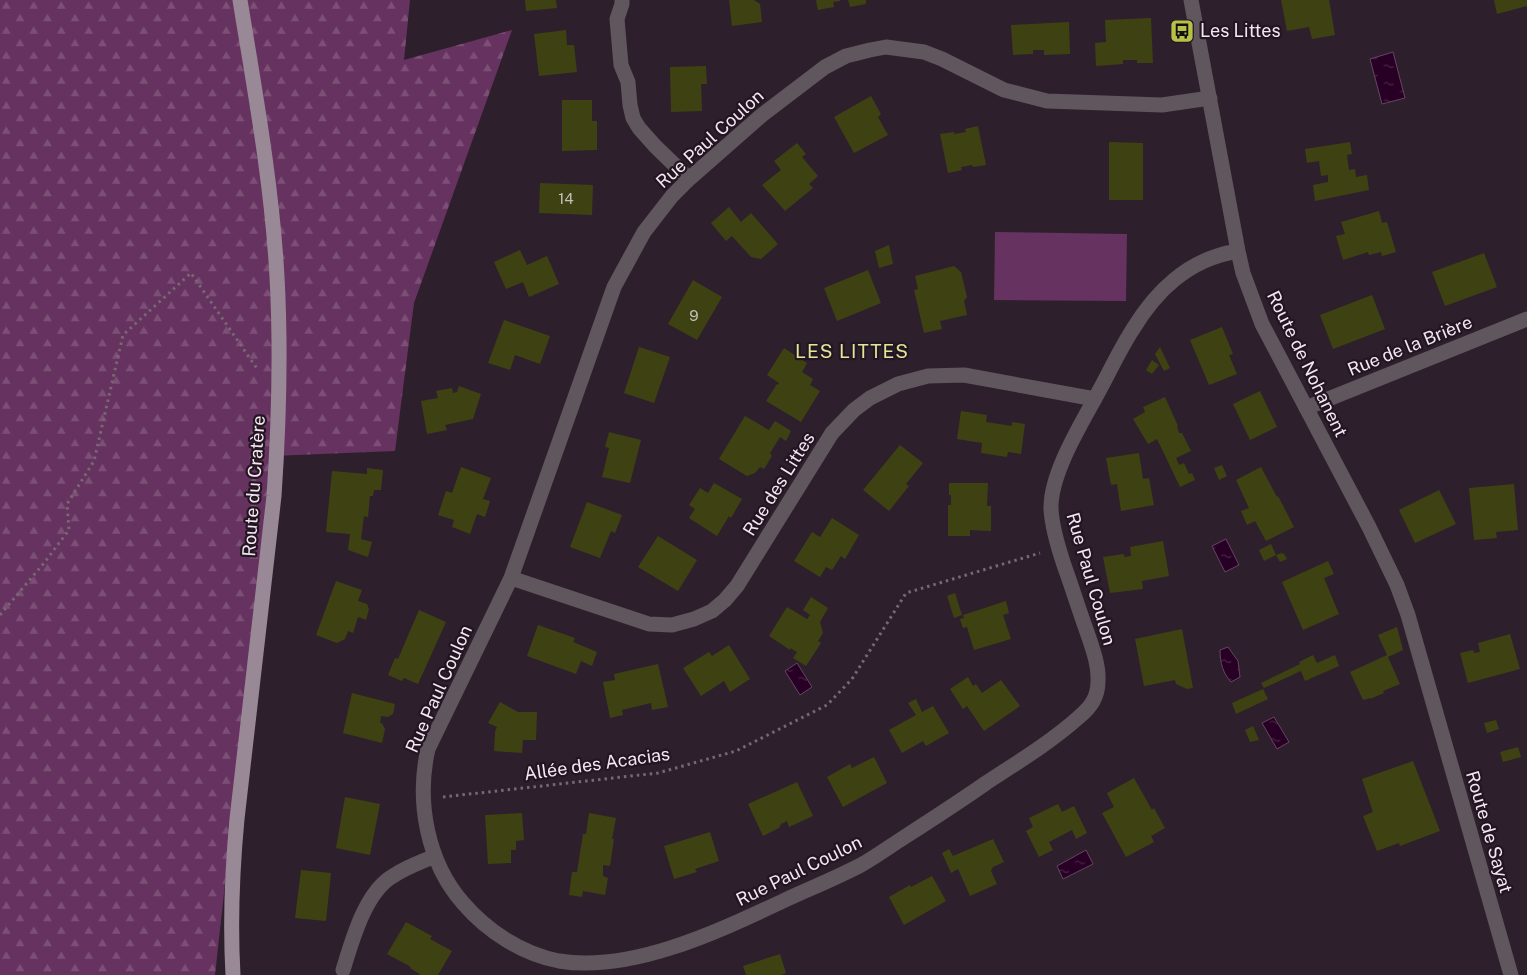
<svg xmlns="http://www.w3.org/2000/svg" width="1527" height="975" font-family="'Public Sans',sans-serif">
<defs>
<pattern id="forest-firs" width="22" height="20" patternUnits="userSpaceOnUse" patternTransform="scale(1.25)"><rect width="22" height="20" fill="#66325f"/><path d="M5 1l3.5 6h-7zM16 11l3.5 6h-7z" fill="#7c5076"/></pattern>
<pattern id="water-ripples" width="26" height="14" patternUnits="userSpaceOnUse" patternTransform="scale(1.25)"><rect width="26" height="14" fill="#280025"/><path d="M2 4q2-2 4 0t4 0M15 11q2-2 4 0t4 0" fill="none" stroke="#482545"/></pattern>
</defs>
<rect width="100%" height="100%" fill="#2e1f2c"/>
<path fill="#66325f" d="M995 232 1127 234 1126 301 994 300Z"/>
<path fill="url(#forest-firs)" d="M0 0H410L404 60 512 30 414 303 395 451 272 456 215 975H0Z"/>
<path fill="url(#water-ripples)" stroke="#654662" d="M1393 52 1405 98 1382 104 1370 59Z
M1226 539 1239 565 1225 572 1212 546Z
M1228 647 1238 661 1240 677 1231 682C1223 673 1220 663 1220 650Z
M797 663 812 687 800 695 785 671Z
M1274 717 1289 742 1277 749 1262 723Z
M1086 850 1093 864 1063 879 1057 866Z"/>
<path fill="#3e4212" d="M525 0H556L557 8 526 11Z
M729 0H754L760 4 762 22 732 26Z
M816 0H840V1L833 2 834 7 818 10Z
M848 0H866V4L850 7Z
M1281 0H1329L1335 35 1312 39 1309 27 1287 31Z
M1494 0H1527V6L1497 14Z
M1151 18 1153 63H1137V60H1123V64L1096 66 1095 43 1106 42 1105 20Z
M1069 22 1070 54 1044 55V50H1033V54L1013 55 1011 25Z
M566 30 567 45H574L577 72 539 76 534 34Z
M706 66 707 84H701L702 111 671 112 670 67Z
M871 96 881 114 878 117 888 135 854 153 834 117Z
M562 100H592V121H597V150L562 151Z
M978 126 986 165 973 167 972 165 961 167 962 170 948 173 940 134 954 132V134L966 132 965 129Z
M1109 142 1143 143V200H1109Z
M1350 142 1352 154 1347 155 1349 170 1355 169 1356 177 1367 175 1369 190 1315 201 1313 185 1328 182V175L1321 176 1319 161 1307 163 1305 149Z
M797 143 806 154 802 157 818 176 809 184 813 188 785 211 762 185 781 170 774 161Z
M540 183 593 185 592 215 539 213Z
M729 207 741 222 751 213 778 244 761 259 751 257 732 236 726 241 711 223Z
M1379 211 1382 223 1387 222 1396 252 1382 256 1381 252 1369 255 1368 252 1343 260 1336 236 1345 234 1341 222Z
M889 245 893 264 879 268 875 251Z
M520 250 527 265 547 256 559 284 529 297 523 282 506 289 494 262Z
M1484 253 1497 287 1445 306 1432 272Z
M954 266 961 272 967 297 964 301 967 315 940 321 942 329 924 333 914 290 918 289 915 276Z
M868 270 881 303 837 321 824 288Z
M693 280 722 297 697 340 668 324Z
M1372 295 1385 329 1333 349 1320 315Z
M504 320 550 336 540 364 515 355 510 370 488 363Z
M1222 327 1233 354 1229 355 1237 374 1209 385 1190 340Z
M639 347 670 357 654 403 624 393Z
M1160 347 1170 368 1164 371 1155 354Z
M784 348 807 363 802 372 813 379 810 385 820 391 801 422 766 401 777 384 778 385 779 383 767 375Z
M1152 360 1159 365 1152 374 1146 370Z
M459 386 481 394 473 419 445 425 447 430 427 434 421 401 438 398 436 391 452 388 453 393 457 392Z
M1260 391 1277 427 1250 440 1233 404Z
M1165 397 1178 426 1177 427 1179 433H1182L1191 451 1176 458 1179 465 1184 463 1189 474 1192 473 1195 480 1180 487 1157 439 1148 444 1133 419 1145 412 1143 407Z
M961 411 987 415 986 422 1012 426V422L1025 424 1021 454 1008 452 1007 457 981 453 982 443 957 439Z
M745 416 769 430 775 421 791 431 786 441 780 437 770 453 772 456 764 469 760 467 755 473 747 476 719 459Z
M609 432 641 440 630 483 602 477 609 448 605 447Z
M900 445 923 463 906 484 909 486 889 511 863 490Z
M1139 453 1143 479 1149 478 1154 505 1121 511 1117 484 1111 485 1106 458Z
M1222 465 1227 476 1219 480 1214 468Z
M461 467 491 478 483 499 490 501 485 517 477 514 470 534 452 527 454 520 438 515 446 491 452 493Z
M1261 467 1277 497 1278 496 1294 527 1266 541 1255 521 1247 525 1241 511 1249 508 1236 480Z
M367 468 383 470 381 490H374L373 496H370L368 517 364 516 361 539 372 542 368 557 348 550 350 534 326 532 332 471 367 474Z
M714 483 742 499 731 518 729 516 717 536 689 518 695 509 689 505 700 488 708 493Z
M949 483H988L987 506H991V531L970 530V536H948V505H951V495H949Z
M1514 484 1518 530 1496 532 1497 538 1474 540 1469 488Z
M1439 490 1456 524 1415 543 1399 510Z
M587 502 622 515 615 533 611 531 600 558 570 547Z
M832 518 859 535 845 559 841 556 832 570 826 567 820 577 794 561 812 532 820 537Z
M658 536 697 560 678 591 638 567Z
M1163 541 1169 576 1142 581 1143 589 1110 593 1103 557 1124 554V557L1131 556 1130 547Z
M1271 544 1276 555 1264 561 1259 550Z
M1281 553 1284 554 1287 559 1280 562 1276 555Z
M1328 561 1334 574 1324 578 1339 614 1303 630 1282 582Z
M336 581 362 590 358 601 367 604 369 609 366 620 358 617 353 633 348 631 345 639 337 643 316 635Z
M955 593 962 615 954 618 947 596Z
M811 597 828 608 820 622 823 633 818 641 821 643 806 666 793 658 797 652 790 648V650L769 636 787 607 807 619 810 615 803 610Z
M1006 601 1009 613 1003 615 1011 639 974 650 967 627 963 628 960 619 964 618 963 615Z
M419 610 446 622 418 684 404 678 402 681 388 675 395 658 398 659Z
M538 625 575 638 573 642 597 652 592 666 581 661 576 674 527 656Z
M1397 627 1403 650 1388 657 1400 684 1383 691 1384 693 1370 699V698L1363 700 1350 672 1387 655 1378 635Z
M1182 629 1193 688 1187 689 1176 684 1175 680 1144 686 1135 639Z
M1510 634 1520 669 1468 683 1460 653 1473 650 1474 653 1480 652 1478 643Z
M729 645 750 679 730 692 724 681 701 696 683 668 709 652 712 656Z
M1313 655 1317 663 1335 655 1339 666 1305 681 1301 671 1264 688 1261 683 1300 664 1299 662Z
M658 664 668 707 652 710 651 703 622 710 623 715 610 718 603 682 615 680 614 674Z
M968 677 973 686 976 684 982 693 1001 680 1020 706 984 731 967 706 963 709 950 689Z
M1263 689 1268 699 1236 714 1232 703Z
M352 693 395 704 393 714 388 717 381 716 380 723H382L385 729 382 743 343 733Z
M916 699 922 712 933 706 949 733 926 746 923 741 902 753 889 730 916 715 908 703Z
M500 702 518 712H537L536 740H523L522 753 494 751 495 732 497 727 488 723Z
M1496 720 1499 729 1487 733 1484 723Z
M1253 726 1259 740 1250 742 1245 730Z
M1518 747 1521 757 1503 762 1500 752Z
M874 757 887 783 843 807 827 777 850 764 852 768Z
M1413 761 1440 831 1400 846 1399 843 1377 851 1363 816 1373 812 1362 779Z
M1134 778 1152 810 1154 808 1165 828 1151 836 1154 842 1126 857 1102 813 1114 807 1107 793Z
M797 782 813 816 789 827 787 821 781 824 779 828 763 836 748 804Z
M345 797 380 804 370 855 336 848Z
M1058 804 1062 812 1074 806 1087 833 1076 839 1072 830 1049 842 1053 850 1039 857 1026 831 1033 827 1029 818Z
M522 813 524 840 516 841V850H511V863L488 864 485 815Z
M589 813 616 818 612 839H614L610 866 603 865V876L608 878 605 895 583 891 582 897 569 895 572 872H577L583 834H586Z
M710 832 719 861 695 869 697 872 674 879 664 846Z
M993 839 1004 862 993 867 991 871 997 884 970 896 958 869 951 873 942 853 949 849 953 856Z
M301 870 331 873 326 921 295 918Z
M932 876 946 901 904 925 889 897 910 885 911 887Z
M406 922 432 936 430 939 452 951 438 975H421L410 968 411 967 387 954Z
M780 954 786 973 781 975H746L743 966Z"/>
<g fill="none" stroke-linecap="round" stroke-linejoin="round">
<path stroke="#766874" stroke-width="3" stroke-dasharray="2.5 4" stroke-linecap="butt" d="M0 615 44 563 69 530 67 504 94 461 123 335 191 273 258 370
M443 797 658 773 736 751 827 705 852 679 906 593 1040 553"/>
<path stroke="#5f575d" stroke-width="15" d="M622 0V4L617 19 621 65 628 82 630 105 633 118 639 128 655 146 689 179
M1191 0 1238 251 1243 273 1262 324 1369 527 1397 585 1408 615 1511 975
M1210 98 1162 105 1047 101 1004 90 942 59 924 52 886 47 870 50 846 56 825 67 762 115 689 179 672 196 644 232 614 287 511 578 428 749C416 801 427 862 463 903 487 931 522 954 559 961 632 973 719 931 783 901 809 889 836 878 861 865 875 857 889 847 903 838 931 820 959 802 986 783 1018 762 1051 742 1079 717 1091 707 1098 697 1098 681 1099 665 1092 647 1087 632 1079 610 1072 587 1064 565 1058 547 1052 528 1051 509 1050 473 1082 423 1099 391 1110 371 1120 349 1133 329 1144 311 1158 293 1174 280 1193 264 1213 255 1238 251
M1306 408 1527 319
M511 578 649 624 672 625 694 619 712 611 725 600 737 586 832 433 854 410 870 398 898 384 928 376 964 375 1095 399
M343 970C352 941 365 892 393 876 406 867 421 862 435 856"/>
<path stroke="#998896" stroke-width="15" d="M233 975C230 922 232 872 237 819L274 496C279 423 281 350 277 277 272 184 255 92 240 0"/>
</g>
<defs>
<g id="bus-square" transform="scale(1.25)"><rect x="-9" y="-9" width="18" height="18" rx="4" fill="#b8c147" stroke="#241522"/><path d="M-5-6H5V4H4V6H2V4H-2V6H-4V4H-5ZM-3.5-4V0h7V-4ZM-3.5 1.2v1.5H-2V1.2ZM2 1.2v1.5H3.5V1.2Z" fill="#111"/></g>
</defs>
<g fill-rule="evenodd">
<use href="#bus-square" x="1182" y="31"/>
</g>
<g text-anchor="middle" stroke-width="4.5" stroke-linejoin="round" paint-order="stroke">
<g font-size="15" fill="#c6beb9">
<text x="566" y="204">14</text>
<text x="694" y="321">9</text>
</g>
<g font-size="18" fill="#f3e8f1" stroke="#241522" text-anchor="start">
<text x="1200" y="37">Les Littes</text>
</g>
<g font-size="18" fill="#f3e8f1" stroke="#241522">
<text transform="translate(710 139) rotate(-42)" y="6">Rue Paul Coulon</text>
<text transform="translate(1410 346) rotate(-22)" y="6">Rue de la Brière</text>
<text transform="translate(1307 364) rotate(64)" y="6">Route de Nohanent</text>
<text transform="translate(779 484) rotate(-58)" y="6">Rue des Littes</text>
<text transform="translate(254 486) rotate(-86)" y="6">Route du Cratère</text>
<text transform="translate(1091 579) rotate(74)" y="6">Rue Paul Coulon</text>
<text transform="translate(439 689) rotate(-66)" y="6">Rue Paul Coulon</text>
<text transform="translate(597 764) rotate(-8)" y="6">Allée des Acacias</text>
<text transform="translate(1489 832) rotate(74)" y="6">Route de Sayat</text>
<text transform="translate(799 871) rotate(-26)" y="6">Rue Paul Coulon</text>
</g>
<g font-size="19" letter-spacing="1" fill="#dfe799" stroke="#241522">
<text x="852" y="358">LES LITTES</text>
</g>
</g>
</svg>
